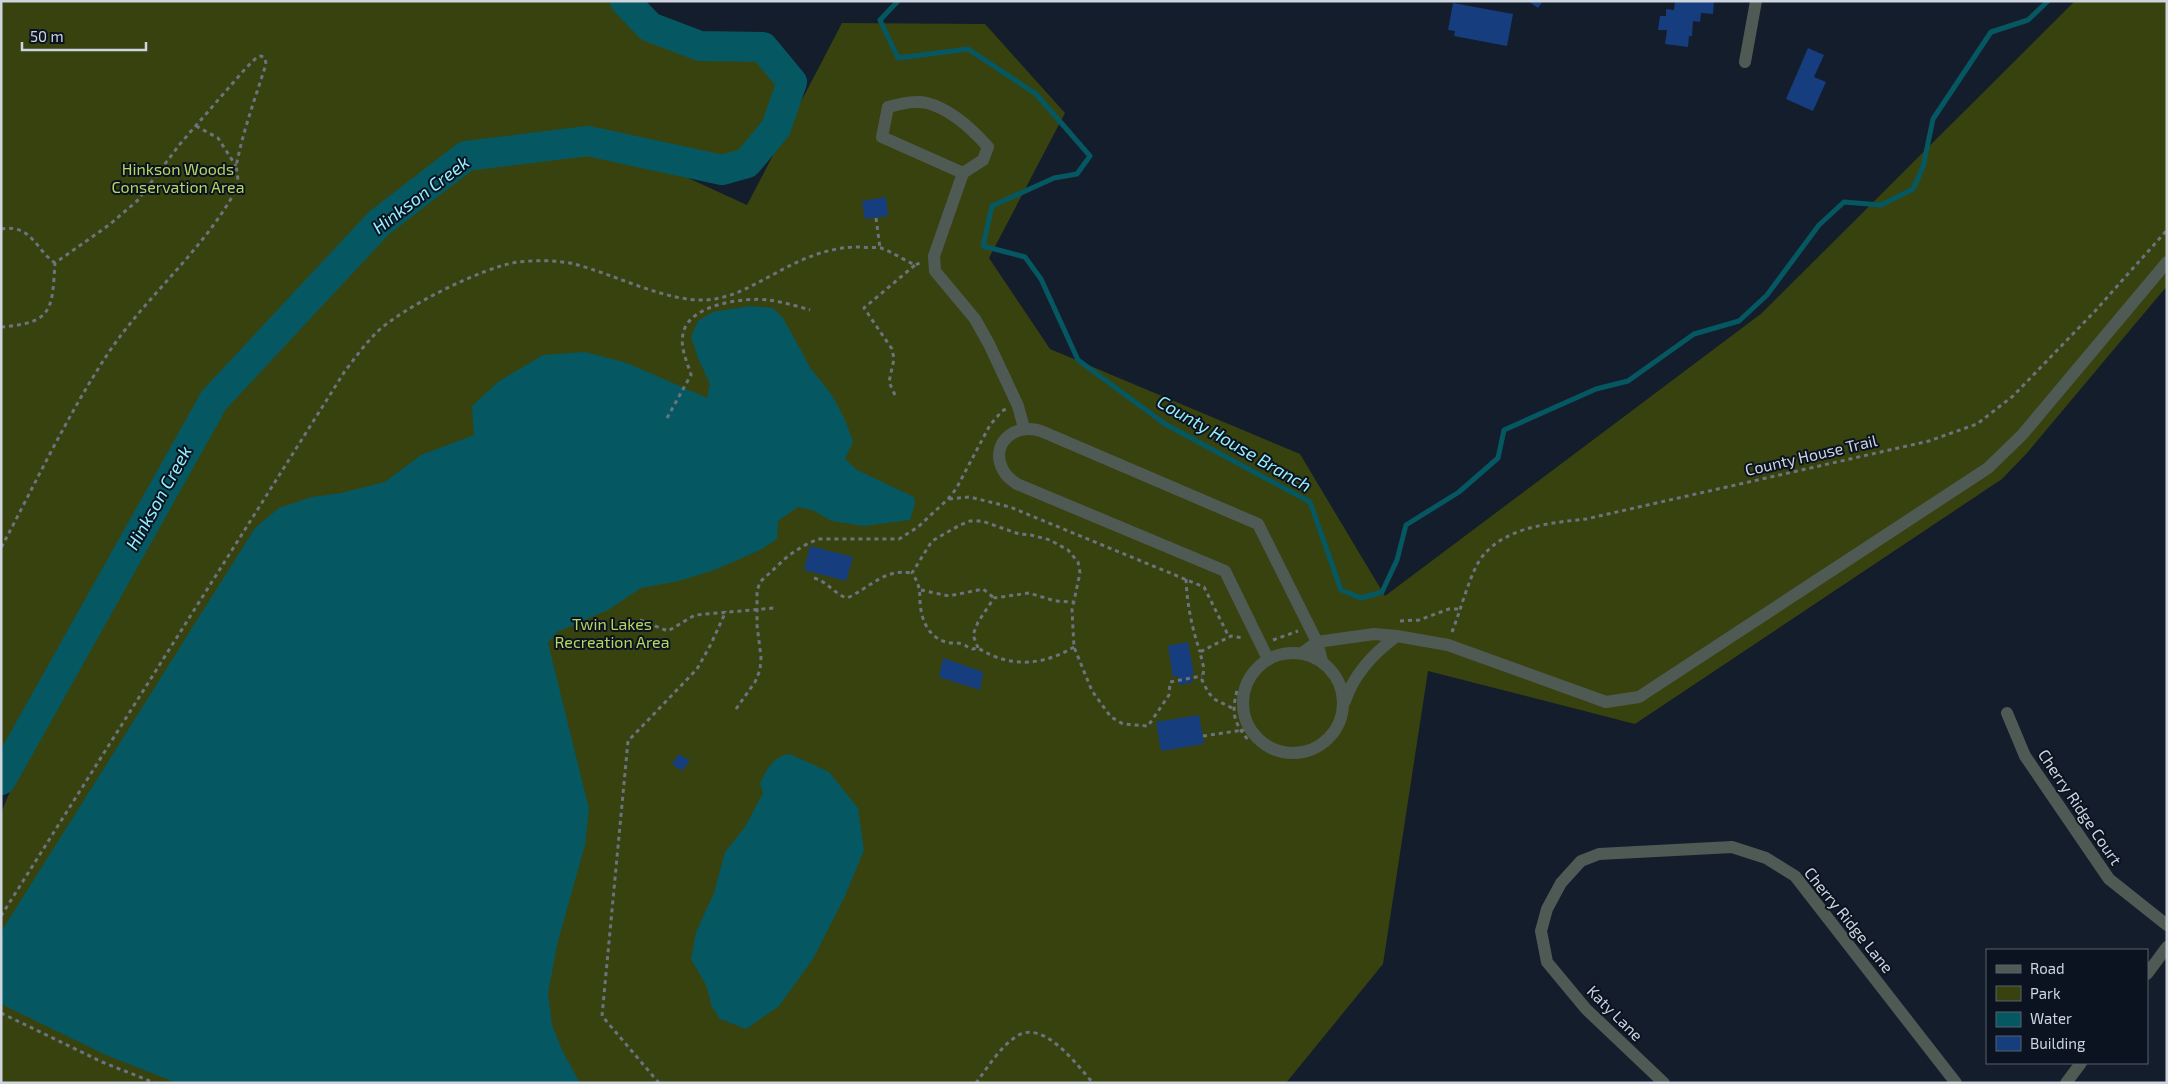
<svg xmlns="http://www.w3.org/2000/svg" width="2168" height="1084" font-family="'Exo 2',sans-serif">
<rect width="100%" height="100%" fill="#141d2b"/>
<path fill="#37420f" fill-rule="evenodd" d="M1 1H625L650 27 700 46 763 47 792 82 776 128 747 163 722 170 588 141 546 146 640 156 747 205 842 23 985 24 1065 113 989 258 1050 349 1300 454 1385 596 1762 313 2075 1H2167V286L2027 453 2002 479 1635 724 1428 671 1383 964 1286 1083H1V813L39 722 68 672 56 681 1 780ZM509 151 444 174 466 156ZM255 356 159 510 108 599 109 587 214 400Z"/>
<path fill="#055862" d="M750 306 773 308 783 318 811 369 832 395 845 420 853 442 845 459 857 470 914 497 915 504 910 520 864 526 832 521 812 510 798 507 778 521 777 539 760 550 717 569 679 581 641 588 608 610 557 632 548 643 589 809 585 845 558 941 548 993 552 1025 563 1052 580 1083H177L106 1055 1 1004V932L255 528 279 508 312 497 341 493 385 482 421 455 474 435 472 406 498 382 543 355 585 352 627 363 707 398 710 384 698 358 691 337 698 321 713 312Z
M790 754 829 772 858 808 864 850 845 896 813 959 779 1006 746 1029 720 1019 712 1007 706 985 691 959 696 932 714 893 725 852 745 827 763 793 760 784C766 770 773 756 790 754Z"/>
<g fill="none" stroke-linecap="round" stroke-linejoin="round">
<path stroke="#055862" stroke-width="5" d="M898 1 880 20 898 58 968 49 1036 94 1090 156 1077 174 1054 178 992 206 983 246 1025 257 1041 279 1078 360 1165 424 1310 502 1341 590 1361 598 1382 592 1397 560 1406 525 1459 492 1498 458 1504 430 1596 389 1628 381 1694 334 1739 321 1767 295 1819 225 1844 202 1881 205 1913 189 1923 167 1933 119 1991 32 2028 20 2048 1"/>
<path stroke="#055862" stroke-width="30" d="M1 780 214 400 379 223 466 156 588 141 722 170 747 163 776 128 792 82 763 47 700 46 650 27 625 1"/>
</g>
<path fill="#163d7d" d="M1528 1H1543L1538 8Z
M1675 1H1714L1713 14 1701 13 1700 22 1693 21 1692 36H1689L1688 47 1665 44 1667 30H1658L1660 16H1666V9L1674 10Z
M1453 3 1513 14 1507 46 1454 36 1455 31 1448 30Z
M1808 48 1824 55 1814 77 1826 82 1813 111 1786 99Z
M886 197 888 216 865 219 862 201Z
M810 546 853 557 846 581 804 570Z
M1188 642 1194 674 1191 675 1193 682 1179 685 1178 676 1173 677 1168 646Z
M943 658 983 672 980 690 939 677Z
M1199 715 1204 744 1161 751 1156 722Z
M679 754 690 761 682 771 672 764Z"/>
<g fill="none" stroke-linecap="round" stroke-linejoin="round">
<path stroke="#6b737f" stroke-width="3" stroke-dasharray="4 4" stroke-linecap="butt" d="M196 126 218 138 236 166
M876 218 880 248
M1 229C32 224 35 249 55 263
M1 327C53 323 52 310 55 263L109 225 137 201 180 144 245 69 257 57 261 56 265 58 266 64C256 96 244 128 237 162 235 170 240 180 237 188 204 250 148 294 109 352 69 412 35 484 1 548
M895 395 889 382 894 359 892 349 864 308 915 265
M667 418 691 375C687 361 680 348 683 334 688 304 745 297 769 300 783 302 797 306 810 310
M949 499 970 497 1010 507 1204 587 1229 637
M814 578C828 582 834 594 847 598 870 588 884 568 912 573
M1186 579C1187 605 1192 628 1200 652
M921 590 949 596 983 589 994 598
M640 620 668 631 695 615 774 608
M1400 621 1419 620 1449 609H1461
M1452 632C1460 612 1468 581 1478 563 1499 527 1550 523 1586 519L1929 441 1977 424 2013 396 2096 310 2167 230
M1273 640 1298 631
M1074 647C1042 666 1010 668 978 648L972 649C968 648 966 645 962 644 957 642 951 644 946 642 928 637 921 619 920 602 920 590 919 583 912 573L932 541 960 525 970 521H982L1019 534 1031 535 1050 540 1068 550 1078 562 1080 573 1072 610 1074 647 1092 691 1111 717 1123 724 1148 726 1169 695 1170 682 1202 676
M978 648 973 635 978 622 994 598 1029 593 1055 601 1074 602
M1237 691C1231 714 1234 722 1248 740
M1232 708 1214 699 1208 692 1202 680 1204 669 1200 652 1231 636 1243 638
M736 709 755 682 760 670 761 657 757 625V591L760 582 788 556 803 546 818 539H899L918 527 948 499 956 489 990 425 1002 411 1006 409
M1203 736 1250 729
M1 916 345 371C355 358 365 344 376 333 401 308 483 267 518 262 537 260 556 260 574 264 614 274 666 302 706 300 733 298 753 285 776 273 803 258 831 246 862 247 868 248 875 247 881 248 892 252 904 260 915 265L920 263
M1 1013 102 1062 155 1083
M659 1083 602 1016 628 741 697 669 711 644 726 611
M976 1083C988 1067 1000 1047 1017 1036 1044 1019 1077 1065 1093 1083"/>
<path stroke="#505a55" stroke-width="12" d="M1745 62 1756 1
M963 173 983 160 988 147C973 130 950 109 927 103 914 100 901 104 888 107L882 137 963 173 934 256 935 271 975 319 989 344 1018 406 1024 428
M1243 703a50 50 0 1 1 100 0a50 50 0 1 1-100 0Z
M1302 653 1317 642 1374 634 1397 636 1448 645 1606 702 1639 697 1988 468 2022 435 2167 262
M1268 659 1225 571 1017 484C1011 480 1006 476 1003 470 989 444 1015 422 1041 431L1258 524 1317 642 1322 661
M1345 701C1354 674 1375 652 1397 636
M2007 713 2025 756 2109 879 2167 925
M2147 974 2167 947
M1664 1083 1586 1009 1547 962 1541 931 1547 909 1561 883 1581 861 1599 854 1732 847 1766 858 1795 876 1956 1083
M2066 1083 2081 1063"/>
</g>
<g text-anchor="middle" stroke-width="4" stroke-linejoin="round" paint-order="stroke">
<g font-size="16" fill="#b8d55f" stroke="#0b1321">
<text x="178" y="175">Hinkson Woods<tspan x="178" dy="18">Conservation Area</tspan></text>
<text x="612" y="630">Twin Lakes<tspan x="612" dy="18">Recreation Area</tspan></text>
</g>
<g font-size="16" fill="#ced5df" stroke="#0b1321">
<text transform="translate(1811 455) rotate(-13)" y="6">County House Trail</text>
<text transform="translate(2080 807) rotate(56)" y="6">Cherry Ridge Court</text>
<text transform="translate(1849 920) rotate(51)" y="6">Cherry Ridge Lane</text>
<text transform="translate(1615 1013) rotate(45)" y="6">Katy Lane</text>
</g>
<g font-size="18" font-style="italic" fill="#95f0fe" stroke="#0b1321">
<text transform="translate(421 195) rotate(-37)" y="6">Hinkson Creek</text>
<text transform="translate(1234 444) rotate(30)" y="6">County House Branch</text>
<text transform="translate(159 498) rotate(-61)" y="6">Hinkson Creek</text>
</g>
</g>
<rect width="2168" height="1084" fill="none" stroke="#ced5df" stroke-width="5"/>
<rect x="1986" y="949" width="162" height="115" fill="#0b1321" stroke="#59616d"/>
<rect x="1996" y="965" width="25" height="8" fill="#505a55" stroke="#59616d"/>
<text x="2030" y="974" font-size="15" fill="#ced5df">Road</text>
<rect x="1996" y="986" width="25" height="15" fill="#37420f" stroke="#59616d"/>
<text x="2030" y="999" font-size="15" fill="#ced5df">Park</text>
<rect x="1996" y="1012" width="25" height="15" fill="#055862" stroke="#59616d"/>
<text x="2030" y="1024" font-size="15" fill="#ced5df">Water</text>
<rect x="1996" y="1036" width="25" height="15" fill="#163d7d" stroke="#59616d"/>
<text x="2030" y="1049" font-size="15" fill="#ced5df">Building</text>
<path d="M22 42v8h124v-8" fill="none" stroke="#ced5df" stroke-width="2.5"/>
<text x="30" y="42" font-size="15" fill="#ced5df" stroke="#0b1321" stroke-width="4" paint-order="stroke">50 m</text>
</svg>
